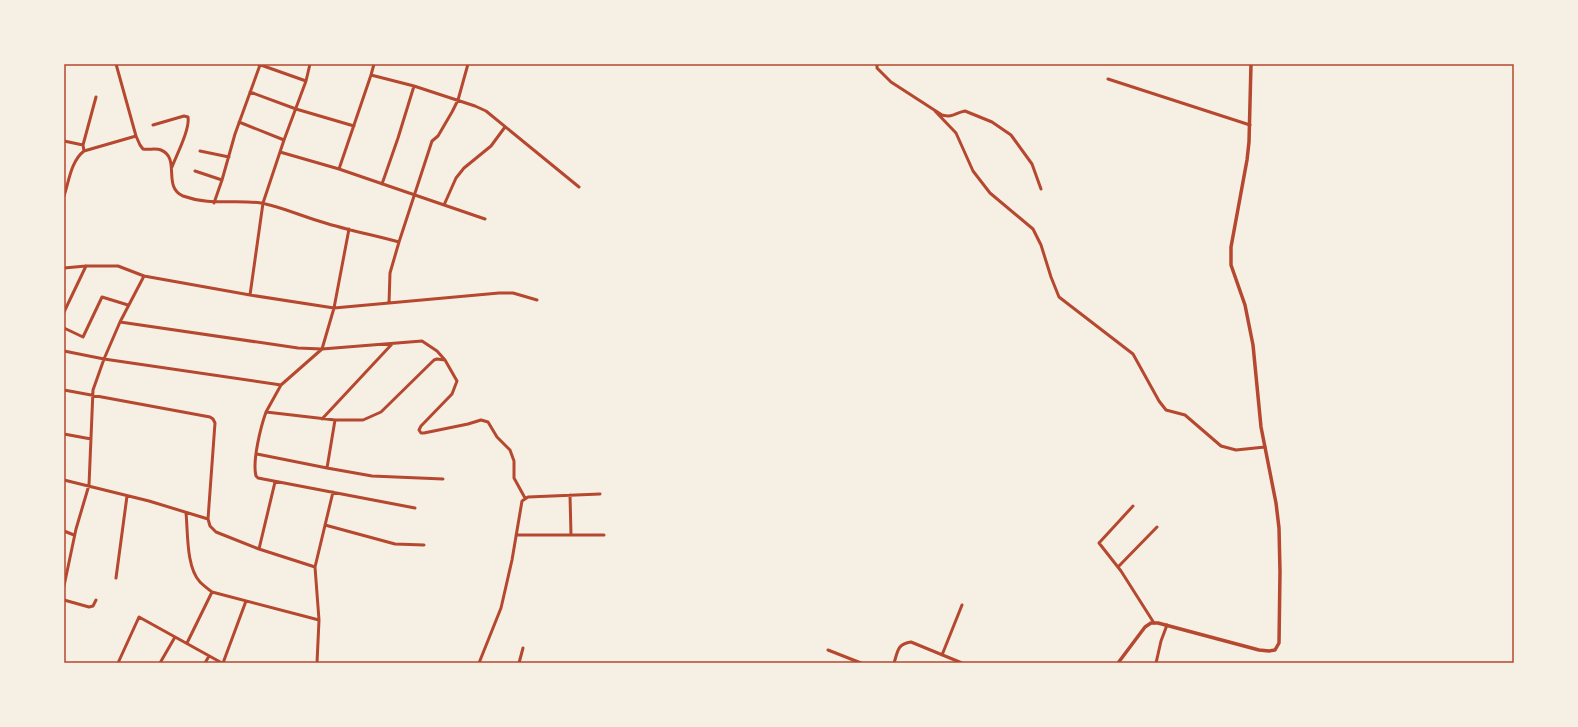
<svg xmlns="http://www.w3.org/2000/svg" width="1578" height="727" font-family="Arial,sans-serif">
<rect width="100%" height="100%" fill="#f6efe4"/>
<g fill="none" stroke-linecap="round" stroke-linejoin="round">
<path stroke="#b5482f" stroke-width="3" d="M258 64 306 81
M877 64V68L891 82 942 115C954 118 954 113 965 111L992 122 1011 135 1032 164 1041 189
M371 75 374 64
M1108 79 1250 125
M414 86 475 106 486 111 579 187
M250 92 296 109 354 126
M935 111 956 133 973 171 990 193 1033 229 1041 245 1051 277 1059 297 1133 354 1159 401 1166 410 1185 415 1221 446 1236 450 1265 447
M239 122 284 140
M153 125 184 116 188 117C190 129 177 154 172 167
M136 136 140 145 143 149C149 150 156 148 161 150 181 158 162 187 183 196 211 206 234 199 261 203 279 206 304 217 322 222 347 230 373 235 399 242
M64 141 83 145
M84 151 83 145 96 97
M200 151 229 157
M280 152 339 169 485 219
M339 169 371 75 414 86 398 138 382 184
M195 171 222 180
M64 196C69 181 71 161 84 151L136 136 116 64
M214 203 222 180 235 134 260 65
M444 205 456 178 464 168 491 146 505 127
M64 268 86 266H118L144 276 250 295 334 308 499 293H513L537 300
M250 295 263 203 284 140 306 81 310 64
M389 303 390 273 399 242 432 141 438 136 452 112 458 100 468 64
M64 312 86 266
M120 322 298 348 322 349 422 341 437 351 445 360
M64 328 83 337 102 297 128 305
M64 351 104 359 281 385 266 412 335 420H363L381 412 434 360 437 359 445 360 457 381 452 394 421 426 419 430 421 433H424L468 424 481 420 488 422 497 437 510 450 514 461V478L525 498
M281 385 322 349 334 308 349 229
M64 390 210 417 213 419 215 423 208 519 210 526 216 532 259 549 315 567
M266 412C261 426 252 461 256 476L258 478 415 508
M322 419 392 344
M64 434 91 439
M257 454 327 468 372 476 443 479
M327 468 335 420
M64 480 149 501 208 519
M570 495 571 535
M1133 506 1099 543 1121 571 1154 623
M186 513C188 532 186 567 200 582 204 586 208 589 212 592L319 620
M325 525 395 544 424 545
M64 531 74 535
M516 535H604
M259 549 275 482
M1118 567 1157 527
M116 578 127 496
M64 586 76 529 89 485 93 390 104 359 120 322 144 276
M64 600 89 607 93 606 96 600
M187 643 212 592
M828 650 861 663
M942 655 962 605
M118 663 139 617 222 663
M160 663 175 637
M205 663 209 656
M223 663 246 601
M317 663 319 620 315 567 333 492
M479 663 501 608 512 560 522 501 528 497 600 494
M519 663 523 648
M894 663C898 651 897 644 911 642L962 663
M1156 663 1161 641 1167 625"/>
<path stroke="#b5482f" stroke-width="3.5" d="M1118 663 1145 627 1151 623H1158L1259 650 1269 651 1275 650 1279 643 1280 572 1279 528 1276 503 1261 427 1253 345 1245 305 1231 265V247L1247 160 1249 142 1251 64"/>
</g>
<rect width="1578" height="727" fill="none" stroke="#f6efe4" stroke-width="130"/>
<rect x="65" y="65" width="1448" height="597" fill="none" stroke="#b5482f" stroke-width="1.5"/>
</svg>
